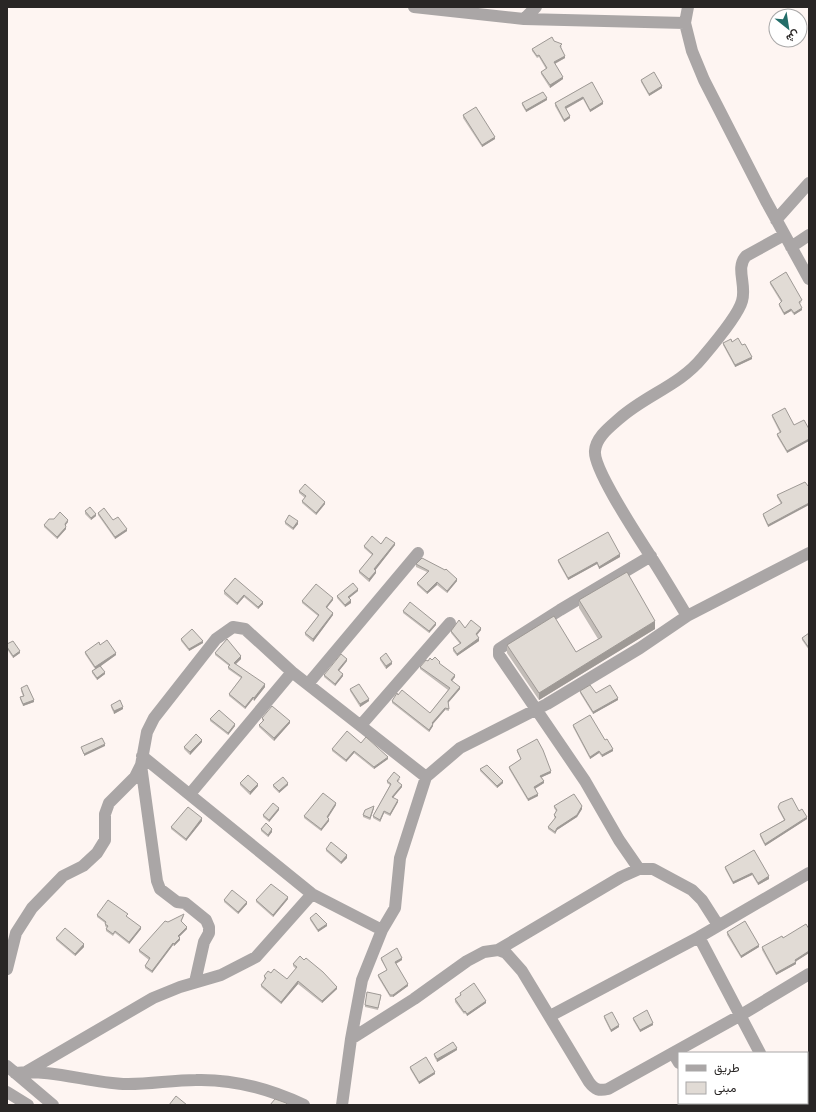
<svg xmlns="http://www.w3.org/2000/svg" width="816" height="1112" font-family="Raleway,Vazirmatn,sans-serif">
<rect width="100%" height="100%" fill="#fef5f2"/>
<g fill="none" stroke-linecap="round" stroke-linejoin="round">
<path stroke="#aaa6a6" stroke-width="12" d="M414 7 524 19 685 23
M688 7 685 23 692 51 704 80 766 201 809 279
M524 19 536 7
M776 220 809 183
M791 247 809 235
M687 616C675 596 663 576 651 557 639 538 593 469 595 451 596 437 610 427 620 418 646 395 680 385 702 358 713 345 738 316 742 301 747 285 735 268 746 256L784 235
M308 684 418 553
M361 725 450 623
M142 756 312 894 382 930
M141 765 157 881 160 889 177 902 185 903 206 920 209 927V933L204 942 195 982
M190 794 292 672
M639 869 619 840 585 781 499 655V649L560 610 651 556
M699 937 760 1053
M498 950 621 877 639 869H653L692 890 702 900 718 925
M7 969 16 933 32 908 63 876 83 866 97 853 105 840V814L109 803 135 777 141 765 147 732 154 718 216 639 233 627 245 629 292 672 426 777
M550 1016 699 937 809 873
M351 1039 414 999 467 961 484 952 498 950 506 953 522 971 589 1082C595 1090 599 1091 608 1089L741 1015 809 974
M673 1053 679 1063
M7 1066 53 1105
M26 1072 153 998 180 987 221 975 256 957 312 894
M15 1073C52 1069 86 1082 123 1084 147 1085 171 1080 196 1080 233 1079 270 1089 304 1105
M7 1092 28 1105
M701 1103 702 1105
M785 1103V1105
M342 1105 351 1039 362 980 382 930 395 908 400 858 426 777 460 748 547 704 640 648 687 616 809 553"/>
</g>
<path fill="#c2bcb7" d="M554 41 562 46 561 47 565 58 555 64 563 79 550 88 541 74V72L546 69 539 57 537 58 532 51V49Z
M641 80 662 88 649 96 641 82Z
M592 82 603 104 590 112 583 99 566 109 570 118 564 122 555 106V103Z
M547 100 526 112 522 105V103Z
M463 115 495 139 482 147 463 118Z
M770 282 802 302 800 303 802 310 794 315 791 311 784 315 779 306V304L781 302 770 284Z
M732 342 752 359 735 367 723 345V343Z
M772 415 794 425 787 453 777 436V434L780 433 772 417Z
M808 486 768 527 763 516V514L781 504 777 497V495Z
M299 491 325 504 316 515 302 503V501L305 498 299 493Z
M85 511 96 516 91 520 85 514Z
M98 513 113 520 127 531 115 539 98 515Z
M68 522 65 525 66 529 57 539 44 527V525Z
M285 522 298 524 293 530 285 524Z
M381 544 395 545 375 570 376 573 369 582 359 573V571L372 555 364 548V546Z
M620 557 599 569 597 564 568 580 558 562V560Z
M416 564 457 581 447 593 437 585 427 594 417 585V583L427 572 416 567Z
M235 578 263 604 258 609 244 597 237 605 224 594V591Z
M358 591 349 598 351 603 345 607 337 598V596Z
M333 600 327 607 333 615 313 642 305 635V633L318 616 302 603V601Z
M579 600 655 629 539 700 507 653V645L576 652 598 639 579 608Z
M403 611 436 625 429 633 403 613Z
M465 628 481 630 477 635 479 641 457 656 453 651V648L460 644 451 633V631Z
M809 633V650L802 640V638Z
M181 639 203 643 189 651 181 641Z
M7 644 20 653 13 658 7 649Z
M100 645 116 655 101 666 105 674 97 680 92 673V671L95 669 85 654V652Z
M215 653 241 659 235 664 265 687 254 701 253 699 245 709 229 696V694L241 678 228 669 229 666 215 655Z
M380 658 392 664 386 669 380 660Z
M432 660 440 664 455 677 452 681 460 689 448 703 449 711 445 710 433 724V726L429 732 392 703V701L430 713 448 690 420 669V667L428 661Z
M347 661 339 671 343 676 335 686 324 677V675Z
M21 688 34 702 23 706 20 699V697L23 696 21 691Z
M350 689 369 701 360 707 350 691Z
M580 691 618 700 593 714 580 693Z
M111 705 123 709 114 714 111 707Z
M262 718 290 723 274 741 259 727V725L263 721 262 720Z
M210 719 235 726 228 735 210 721Z
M573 725 605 740 613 751 602 757 599 753 590 759 573 727Z
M202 742 190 755 184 749V747Z
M361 743 388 759 374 769 354 753 346 762 332 751V749Z
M517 750 551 773 542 777 544 783 535 789 538 796 528 801 509 769V767L521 759 517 752Z
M480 769 503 783 497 788 480 771Z
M400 779 398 782 402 787 393 797 398 802 390 816 384 813 380 822 373 818V816L390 785 387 783V781Z
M240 783 258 786 250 795 240 785Z
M273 785H288L279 793 273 787Z
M336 805 328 818 329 821 321 831 304 818V816Z
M554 806 582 809 577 817 557 830 555 834 548 829V827L555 818 554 817V815L556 811 554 808Z
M778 807 799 811 807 819 765 846 760 836V834L784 820 778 809Z
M374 808 370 820 363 817V815Z
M279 810 269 822 263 817V815Z
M202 821 186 841 171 829V827Z
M261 829 272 832 268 837 261 831Z
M326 849 347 858 341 864 326 851Z
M754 850 769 879 758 885 752 875 733 884 725 869V867Z
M288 899 273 917 256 902V900Z
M224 900 247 904 238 914 224 902Z
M97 915 127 917 141 929 129 944 115 933 113 936 106 931V929L107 928 105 926V923L97 917Z
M184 916 181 922 187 929 179 937 180 940 174 946 173 945 152 973 145 968V966L149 960 139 952V950L168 922Z
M310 918 327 926 318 932 310 920Z
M809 929V953L796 961V964L776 975 762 950V947L783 938Z
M727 932 759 947 741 958 727 935Z
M56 938 84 947 75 956 56 940Z
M381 958 402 960 396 964 408 986 393 997H390L378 977V975L387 970 381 960Z
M293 964 337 989 322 1003 298 984 281 1004 261 987V985L265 980 264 978V976L271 973 287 979 296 969 293 966Z
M460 993 486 1003 467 1016 465 1013 464 1014 455 1002V999L460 996Z
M381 997 378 1010 365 1007V1005Z
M604 1016 619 1027 611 1032 604 1018Z
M633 1018 653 1025 640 1032 633 1020Z
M457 1050 437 1062 434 1056V1054Z
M410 1067 435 1074 419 1084 410 1069Z"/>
<path fill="#9e9995" d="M565 56V58L554 64V62Z
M563 77V79L550 88V85Z
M662 86V88L649 96V94Z
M583 97V99L565 109V107Z
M547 98V100L526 112V110Z
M603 102V104L590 112V110Z
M570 116V118L564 122V120Z
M495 137V139L482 147V145Z
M802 308V310L794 315V313Z
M791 309V311L784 315V313Z
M752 357V359L735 367V365Z
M809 439V441L787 453V451Z
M325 502V504L316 515V513Z
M809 503V505L768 527V525Z
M96 514V516L91 520V518Z
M68 520V522L65 526V524Z
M298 521V524L293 530V528Z
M66 527V529L57 539V537Z
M127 529V531L115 539V537Z
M395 543V545L374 572V569Z
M620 554V557L599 569V567Z
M597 562V564L568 580V578Z
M376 571V573L369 582V579Z
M457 579V581L447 593V591Z
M437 582V585L427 594V592Z
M358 589V591L348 599V597Z
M244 595V597L237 605V603Z
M333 598V600L326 609V607Z
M351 600V603L345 607V605Z
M263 602V604L258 609V607Z
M333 613V615L313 642V639Z
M655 621V629L539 700V693Z
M436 623V625L429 633V631Z
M481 628V630L476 636V634Z
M479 638V641L457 656V654Z
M203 641V643L189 651V649Z
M20 651V653L13 658V656Z
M116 653V655L95 670V667Z
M241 656V659L234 666V663Z
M347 659V661L338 672V670Z
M392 662V664L386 669V666Z
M105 672V674L97 680V678Z
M343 674V676L335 686V684Z
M455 675V677L451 682V680Z
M265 684V687L254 701V698Z
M460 687V689L448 703V701Z
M253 697V699L245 709V707Z
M618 698V700L593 714V712Z
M369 699V701L360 707V704Z
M34 700V702L23 706V704Z
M123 707V709L114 714V711Z
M445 708V710L432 725V723Z
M290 721V723L274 741V738Z
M235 724V726L228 735V733Z
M433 724V726L429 732V730Z
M202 740V742L190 755V752Z
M105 744V746L84 756V754Z
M613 749V751L602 757V755Z
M354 751V753L346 762V760Z
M599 751V753L590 759V757Z
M388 757V759L374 769V767Z
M551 771V773L540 778V776Z
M503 781V783L497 788V786Z
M544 781V783L534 789V787Z
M288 783V785L279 793V791Z
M258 784V786L250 795V792Z
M402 785V787L392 799V797Z
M538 794V796L528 801V799Z
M398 800V802L390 816V814Z
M336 803V805L327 819V817Z
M374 806V808L370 820V818Z
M582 806V809L577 817 557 830 555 834V832L557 828Z
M279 808V810L269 822V820Z
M384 811V813L380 822V820Z
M807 817V819L765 846V844Z
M202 818V821L186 841V839Z
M329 819V821L321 831V829Z
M272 829V832L268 837V835Z
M347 855V858L341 864V862Z
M752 873V875L733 884V882Z
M769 876V879L758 885V883Z
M288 897V899L273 917V915Z
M247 902V904L238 914V912Z
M327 924V926L318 932V930Z
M141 927V929L129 944V942Z
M187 927V929L178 938V936Z
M180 938V940L174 946V944Z
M173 943V945L152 973V971Z
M84 944V947L75 956V954Z
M759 945V947L741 958V956Z
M809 951V953L795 962V960Z
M402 958V960L395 964V962Z
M796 962V964L776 975V973Z
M298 981V984L281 1004V1002Z
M408 984V986L393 997V995Z
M337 987V989L322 1003V1001Z
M486 1001V1003L467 1016V1014Z
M653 1023V1025L640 1032V1030Z
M619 1025V1027L611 1032V1030Z
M457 1048V1050L437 1062V1059Z
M435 1072V1074L419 1084V1082Z"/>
<path fill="#e1dbd5" stroke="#9e9995" d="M552 37 554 41 562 44 560 46 565 56 554 62 563 77 550 85 541 72 547 68 539 55 537 56 532 49Z
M654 72 662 86 649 94 641 80Z
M592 82 603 102 590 110 583 97 565 107 570 116 564 120 555 103Z
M543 92 547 98 526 110 522 103Z
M476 107 495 137 482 145 463 115Z
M786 272 802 300 799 302 802 308 794 313 791 309 784 313 779 304 782 301 770 282Z
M738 338 742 345 745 344 752 357 735 365 723 343 731 339 732 342Z
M785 408 794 425 804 420 809 429V439L787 451 777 434 781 432 772 415Z
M805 482 808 486 809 485V503L768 525 763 514 782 503 777 495Z
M305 484 325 502 316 513 302 501 306 496 299 491Z
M90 507 96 514 91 518 85 511Z
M104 508 113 520 118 517 127 529 115 537 98 513Z
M60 512 68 520 65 524 66 527 57 537 44 525 49 519H54Z
M289 515 298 521 293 528 285 522Z
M608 532 620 554 599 567 597 562 568 578 558 560Z
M372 536 381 544 386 537 395 543 374 569 376 571 369 579 359 571 373 554 364 546Z
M422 558 445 570 446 569 457 579 447 591 437 582 427 592 417 583 429 571 416 564Z
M627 572 655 621 539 693 507 645 554 616 576 652 602 637 579 600Z
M235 578 263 602 258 607 244 595 237 603 224 591Z
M353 583 358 589 348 597 351 600 345 605 337 596Z
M316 584 333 598 326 607 333 613 313 639 305 633 319 615 302 601Z
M410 602 436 623 429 631 403 611Z
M459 620 465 628 471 620 481 628 476 634 479 638 457 654 453 648 461 643 451 631Z
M192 629 203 641 189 649 181 639Z
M809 633V648L802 638Z
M227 639 241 656 234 663 265 684 254 698 253 697 245 707 229 694 242 677 228 667 230 665 215 653Z
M107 640 116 653 95 667 85 652 99 642 100 645Z
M13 641 20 651 13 656 7 647V644Z
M386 653 392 662 386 666 380 658Z
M341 654 347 659 338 670 343 674 335 684 324 675Z
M435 657 440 662 439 663 455 675 451 680 460 687 448 701 449 709 445 708 432 723 433 724 429 730 392 701 397 693 398 695 402 690 430 713 450 688 420 667 426 660 428 661 430 658 432 660Z
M100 666 105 672 97 678 92 671Z
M359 684 369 699 360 704 350 689Z
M27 685 34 700 23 704 20 697 24 696 21 688Z
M590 685 596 693 610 685 618 698 593 712 580 691Z
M120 700 123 707 114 711 111 705Z
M272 706 290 721 274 738 259 725 264 720 262 718Z
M219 710 235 724 228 733 210 719Z
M590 715 605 740 607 739 613 749 602 755 599 751 590 757 573 725Z
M347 731 361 743 366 737 388 757 374 767 354 751 346 760 332 749Z
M196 734 202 740 190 752 184 747Z
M102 738 105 744 84 754 81 747Z
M537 739 543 750 551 771 540 776 544 781 534 787 538 794 528 799 509 767 521 759 517 750Z
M487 765 503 781 497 786 480 769Z
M394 772 400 777 397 781 402 785 392 797 398 800 390 814 384 811 380 820 373 816 391 784 387 781Z
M248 775 258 784 250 792 240 783Z
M283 777 288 783 279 791 273 785Z
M323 793 336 803 327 817 329 819 321 829 304 816Z
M574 794 582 806 577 815 557 828 555 832 548 827 556 817 554 815 557 810 554 806Z
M792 798 799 811 802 809 807 817 765 844 760 834 785 820 778 807 780 803Z
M273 803 279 808 269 820 263 815Z
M374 806 370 818 363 815 365 810Z
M188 807 202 818 186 839 171 827Z
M266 823 272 829 268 835 261 829Z
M331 842 347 855 341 862 326 849Z
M754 850 769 876 758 883 752 873 733 882 725 867Z
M271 884 288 897 273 915 256 900Z
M232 890 247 902 238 912 224 900Z
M108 900 128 914 126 916 141 927 129 942 115 931 113 934 106 929 108 926 105 924 106 922 97 915Z
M316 913 327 924 318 930 310 918Z
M184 914 181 921 187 927 178 936 180 938 174 944 173 943 152 971 145 966 150 958 139 950 165 921 168 922Z
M745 921 759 945 741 956 727 932Z
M806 924 809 929V951L795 960 796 962 776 973 762 947 782 936 783 938Z
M65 928 84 944 75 954 56 938Z
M397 948 402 958 395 962 408 984 393 995H390L378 975 387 970 381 958Z
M300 956 304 960 306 958 323 972 337 987 322 1001 298 981 281 1002 261 985 266 978 264 976 268 971 271 973 274 969 287 979 297 967 293 964Z
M474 983 486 1001 467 1014 465 1011 464 1012 455 999 461 995 460 993Z
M367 992 381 995 378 1008 365 1005Z
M647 1010 653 1023 640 1030 633 1018Z
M612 1012 619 1025 611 1030 604 1016Z
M453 1042 457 1048 437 1059 434 1054Z
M426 1057 435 1072 419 1082 410 1067Z
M176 1096 187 1105H169Z
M275 1099 286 1103 288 1105H270Z"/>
<rect width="816" height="1112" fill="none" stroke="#292625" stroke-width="16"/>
<rect x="678" y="1052" width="130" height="52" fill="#ffffff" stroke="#a9a8a8"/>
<rect x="686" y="1065" width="20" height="6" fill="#aaa6a6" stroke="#a9a8a8"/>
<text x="714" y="1072" font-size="12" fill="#292625">طريق</text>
<rect x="686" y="1082" width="20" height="12" fill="#e1dbd5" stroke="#a9a8a8"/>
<text x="714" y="1092" font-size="12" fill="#292625">مبنى</text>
<g transform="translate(788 28) rotate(150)"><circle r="19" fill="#ffffff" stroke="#a9a8a8"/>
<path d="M0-3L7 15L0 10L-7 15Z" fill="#226d69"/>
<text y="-6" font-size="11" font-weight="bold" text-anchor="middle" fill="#292625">ش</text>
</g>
</svg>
